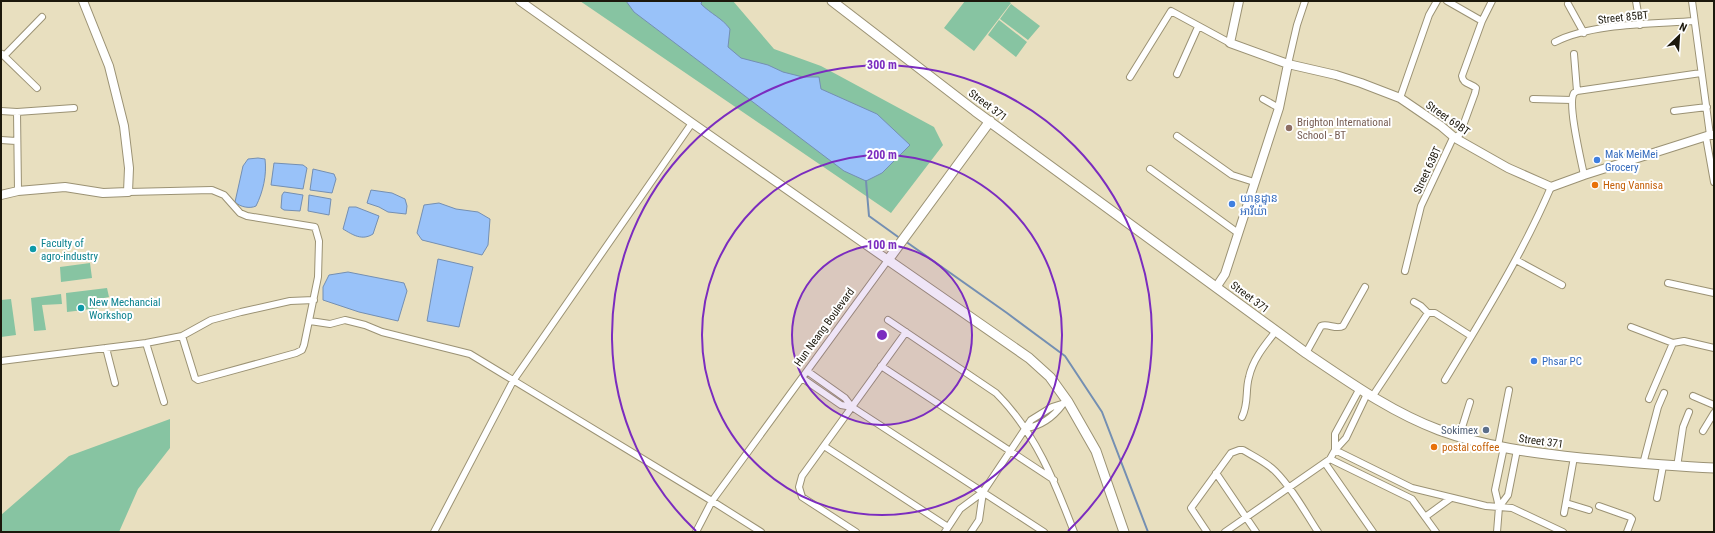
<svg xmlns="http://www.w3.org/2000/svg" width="1715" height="533" font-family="'Roboto Condensed','Noto Sans Khmer',sans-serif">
<rect width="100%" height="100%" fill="#e8dfbf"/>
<path fill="#87c4a2" d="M580 1H733L774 49 821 66 934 127 943 145 891 213Z
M965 1H1008L1011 3 974 51 944 28Z
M1011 4 1040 26 1028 40 1000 19Z
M999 20 1027 42 1016 57 988 35Z
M90 263 92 278 61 282 60 267Z
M107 288 109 297 99 299 100 308 67 312 66 293Z
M61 294 62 304 42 305 46 330 34 331 31 298Z
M11 299 16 335 1 337V300Z
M170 419V448L138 489 119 532H1V515L69 456Z"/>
<path fill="#99c2f9" stroke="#748fb2" d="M626 1H702L701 4C711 14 722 18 730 29L728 47 741 58 768 65 783 72 803 77H819L821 89 877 114 910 145 882 173 866 181 844 171 634 12Z
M258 158 265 159C267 175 263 192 256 206 250 209 240 207 235 202L243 166 248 159Z
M274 163 303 165 307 168 303 189 271 185Z
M313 169 334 174 336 179 332 193 310 190Z
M371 190 392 193 405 199 407 206 406 214 388 212 379 207 367 203Z
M284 192 303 195 300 211 284 210 281 208 282 195Z
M309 195 331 199 329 215 308 211Z
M439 203 456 209 478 212 490 219 488 245 482 255 422 240 417 233 424 205Z
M349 207H356L379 216 373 234C362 241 353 235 343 229Z
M438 259 473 267 459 327 427 321Z
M348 272 404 283 407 291 398 321 359 312 323 300V287L329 275Z"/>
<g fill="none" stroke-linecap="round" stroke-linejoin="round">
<path stroke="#748fb2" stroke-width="2" d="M866 181 869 216 901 239
M905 241 1007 313 1065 356 1102 412 1148 532"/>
<g stroke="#9b9274" stroke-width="8">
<path id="minor" d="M1447 1 1482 21
M1636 1 1640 25
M1692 1 1710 135
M1568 4 1584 33
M1555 42C1591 23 1653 24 1694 21
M2 54 37 88
M1574 54 1577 91
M4 56 42 17
M1288 64 1297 25 1305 1
M1177 74 1198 27
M1130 77 1171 11 1230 43
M1400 98 1429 15 1437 1
M1263 99 1279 108
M1533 99 1572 100
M1 111 17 112 74 108
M1674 111 1707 107
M17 112 18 191
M1177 136 1232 175 1254 182
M1706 137 1714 182
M1 140 16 141
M1150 169 1238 233
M1584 175C1581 160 1567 103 1574 93L1577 91 1701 73
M128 192 212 190 224 195 240 213 247 216 315 227 319 241 318 277 304 345 302 350 296 353 198 380 195 378 182 336
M1516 260 1562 285
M1405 271 1421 206 1452 140 1460 134 1475 93 1476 88C1470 83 1463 84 1462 76L1482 21 1492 1
M1668 283 1714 293
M1414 302 1421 306 1428 313H1435L1471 336
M888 320 996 393C1035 432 1055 482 1074 532
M310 321 330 324 345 320 365 325 382 332 470 354 712 501 761 532
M1631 327 1673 343 1684 341 1714 348
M146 343 164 402
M106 348 115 383
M1306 353 1321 326C1328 323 1336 330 1343 326L1365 287
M1 361 146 343 182 336 211 320 241 312 290 301 314 300
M881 366 1054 480
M807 371 845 398 852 407 1044 532
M802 378 841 405 852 407
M1445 380C1483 317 1522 255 1551 187
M1693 396 1714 405
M1372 397 1428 313
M1649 399 1673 343
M1242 417C1249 403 1245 391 1249 377 1253 359 1265 345 1276 331
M1026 428C1041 426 1054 416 1063 404
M1703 431 1714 413
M1459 437 1470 402
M824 446 948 527
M1498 446 1509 390
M1335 450 1412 488 1486 506 1512 508 1563 532
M1335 450V434L1359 390
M1330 459 1412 499 1436 532
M1325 463 1373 532
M1643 464 1658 407 1664 393
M1677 467 1683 427 1689 412
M1216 473 1256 532
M1657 498 1663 466
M1566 503 1589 510
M1599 506 1630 517 1632 519 1627 532
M1499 507 1508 495 1517 450
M1564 513 1574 457
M1425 517 1451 498
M434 532 513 381 692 123
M696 532 712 501 888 260
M856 532 802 497 799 487 802 476 906 332
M945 532 960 509 983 492 1031 420 1052 407 1068 402
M971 532 979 520 983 492
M1207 532 1191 508 1231 453 1239 450H1243C1253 456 1266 462 1275 471 1292 488 1305 512 1318 532
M1225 532 1330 459 1335 450 1346 438 1367 394
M1497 532 1499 507 1495 490 1504 447"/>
</g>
<g stroke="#9b9274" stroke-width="10">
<path id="tertiary" d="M520 1 692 123 888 260
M1239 1 1230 43 1288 64 1336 75 1361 83 1400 98 1441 126 1455 138 1508 168 1551 187 1584 175 1710 135H1714
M1 195 18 191 65 187 103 193 128 192 129 168 124 126 109 66 83 1
M1217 286 1225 274 1279 108 1288 64"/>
</g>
<g stroke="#9b9274" stroke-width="11">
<path id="secondary" d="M832 1 975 111 1306 353C1349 382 1391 412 1439 430 1485 447 1534 453 1581 458 1626 462 1670 466 1714 468
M990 121 888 260 1029 358 1050 377 1068 402 1096 451 1124 532"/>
</g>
<use href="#minor" stroke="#fff" stroke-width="6"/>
<use href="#tertiary" stroke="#fff" stroke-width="8"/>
<use href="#secondary" stroke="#fff" stroke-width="9"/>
</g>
<circle cx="882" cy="335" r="90" fill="#7b2cbf" fill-opacity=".12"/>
<g fill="none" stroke="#7b2cbf" stroke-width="2">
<circle cx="882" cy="335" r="90"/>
<circle cx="882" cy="335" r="180"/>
<path d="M696 531A270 270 0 1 1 1068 531"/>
</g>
<circle fill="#8d6e63" stroke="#fff" stroke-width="1.5" cx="1289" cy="128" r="4"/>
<g fill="#3f7fe0" stroke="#fff" stroke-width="1.5">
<circle cx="1597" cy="160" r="4"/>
<circle cx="1232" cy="204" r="4"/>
<circle cx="1534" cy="361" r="4"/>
</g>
<g fill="#e8710a" stroke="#fff" stroke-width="1.5">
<circle cx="1595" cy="185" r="4"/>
<circle cx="1434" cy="447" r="4"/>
</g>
<g fill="#0f9aa8" stroke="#fff" stroke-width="1.5">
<circle cx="33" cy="249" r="4"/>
<circle cx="81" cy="308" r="4"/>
</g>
<circle fill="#5c6f8a" stroke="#fff" stroke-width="1.5" cx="1486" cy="430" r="4"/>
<g text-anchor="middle" stroke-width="4" stroke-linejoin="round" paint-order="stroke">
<g font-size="11" fill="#1c180c" stroke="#fff">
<text transform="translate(1623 17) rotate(-6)" y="4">Street 85BT</text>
<text transform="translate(988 105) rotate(37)" y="4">Street 371</text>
<text transform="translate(1448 118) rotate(35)" y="4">Street 69BT</text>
<text transform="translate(1427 170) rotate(-65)" y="4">Street 63BT</text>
<text transform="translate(1250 297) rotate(37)" y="4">Street 371</text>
<text transform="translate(824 327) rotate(-54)" y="4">Hun Neang Boulevard</text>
<text transform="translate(1541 441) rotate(8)" y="4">Street 371</text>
</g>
<g font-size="11" fill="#785e54" stroke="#fff" text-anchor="start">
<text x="1297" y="126">Brighton International<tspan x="1297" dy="13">School - BT</tspan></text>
</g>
<g font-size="11" fill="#366cbe" stroke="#fff" text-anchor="start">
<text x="1605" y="158">Mak MeiMei<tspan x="1605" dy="13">Grocery</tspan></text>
<text x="1240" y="202">យាន្ដដ្ឋាន<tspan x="1240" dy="13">អារីយ៉ា</tspan></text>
<text x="1542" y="365">Phsar PC</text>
</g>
<g font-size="11" fill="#c56008" stroke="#fff" text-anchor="start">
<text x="1603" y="189">Heng Vannisa</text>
<text x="1442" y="451">postal coffee</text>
</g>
<g font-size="11" fill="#0d838f" stroke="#fff" text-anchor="start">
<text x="41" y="247">Faculty of<tspan x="41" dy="13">agro-industry</tspan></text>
<text x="89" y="306">New Mechancial<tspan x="89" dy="13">Workshop</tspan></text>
</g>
<g font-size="11" fill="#4e5e75" stroke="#fff" text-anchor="end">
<text x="1478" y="434">Sokimex</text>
</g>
</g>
<circle cx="882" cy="335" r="6" fill="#7b2cbf" stroke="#fff" stroke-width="2"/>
<g font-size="12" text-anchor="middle" font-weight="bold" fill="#7b2cbf" stroke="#fff" stroke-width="4" stroke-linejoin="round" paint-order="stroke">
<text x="882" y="69">300 m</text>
<text x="882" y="159">200 m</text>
<text x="882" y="249">100 m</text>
</g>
<rect width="1715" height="533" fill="none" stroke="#1c180c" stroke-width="4"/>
<g transform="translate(1679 36) rotate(25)" stroke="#ffffff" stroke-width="3" paint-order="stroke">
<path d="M0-3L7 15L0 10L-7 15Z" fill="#1c180c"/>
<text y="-6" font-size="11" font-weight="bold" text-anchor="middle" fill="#1c180c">N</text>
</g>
</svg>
